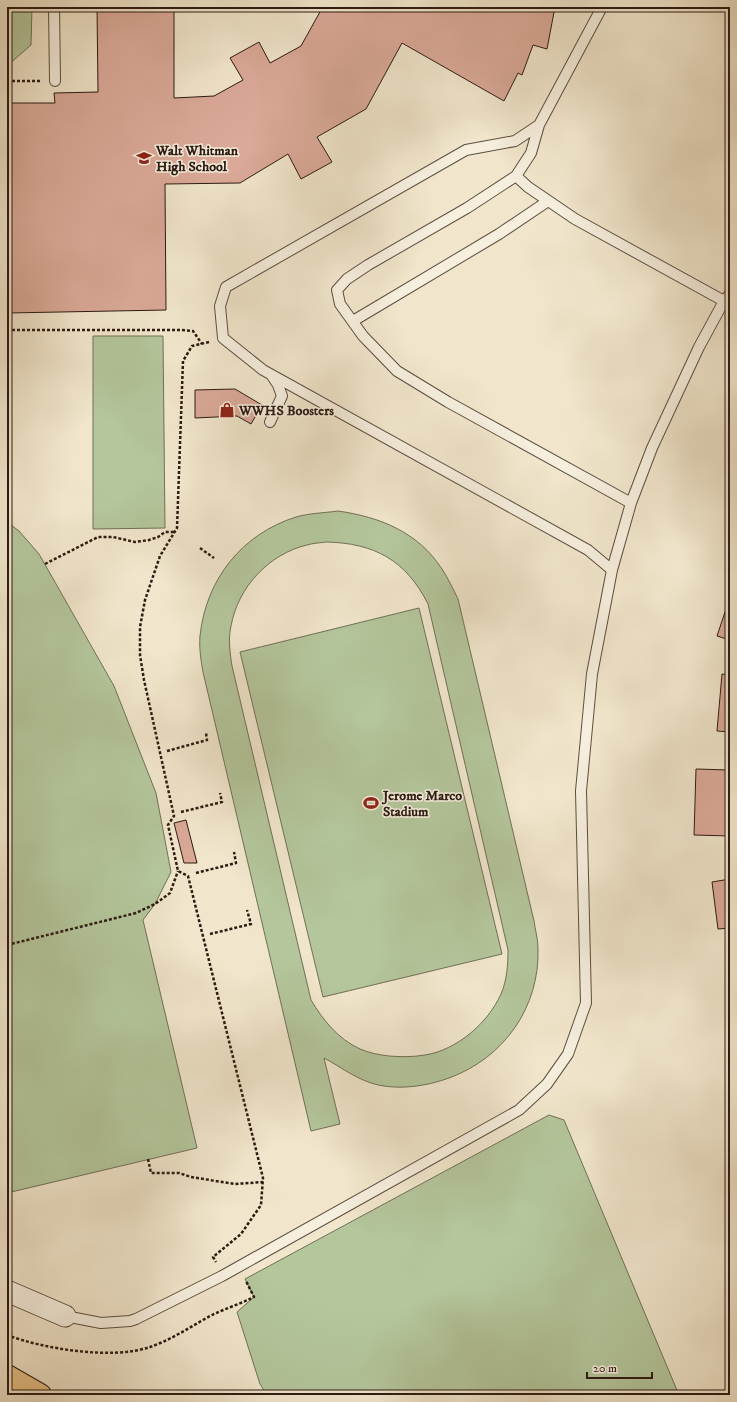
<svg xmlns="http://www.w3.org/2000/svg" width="737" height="1402" font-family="'IM FELL DW Pica',serif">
<rect width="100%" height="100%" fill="#f1e6cc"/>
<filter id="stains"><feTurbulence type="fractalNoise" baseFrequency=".005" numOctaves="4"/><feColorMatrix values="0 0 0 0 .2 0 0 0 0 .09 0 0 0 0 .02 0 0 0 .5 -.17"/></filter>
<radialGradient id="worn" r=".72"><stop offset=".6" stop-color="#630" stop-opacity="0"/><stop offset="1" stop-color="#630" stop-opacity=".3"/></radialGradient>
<path fill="#b4c69c" stroke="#707057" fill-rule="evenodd" d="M7 7H32L31 45 7 66Z
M93 336H163L165 528 93 529Z
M338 511C380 517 418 532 442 569 448 578 453 589 458 599L534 921C535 929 538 939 538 948 540 1007 504 1058 449 1078 427 1086 401 1090 378 1085 357 1080 341 1067 324 1058L340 1124 311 1131 203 672C201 661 199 648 200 636 206 579 242 534 296 517 310 513 324 513 338 511ZM326 542C374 543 406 560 428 604L508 950C508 965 507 980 501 994 488 1023 457 1050 425 1055 413 1057 401 1057 389 1056 380 1055 369 1053 360 1049 338 1039 323 1020 311 1000L232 666C230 653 228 639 231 626 238 587 269 554 307 545 313 543 320 543 326 542Z
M7 522 19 531 39 554 114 686 156 793 171 872 155 904 143 920 197 1148 7 1193Z
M419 608 502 954 323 997 240 652Z
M549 1115 564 1120 679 1395H267L260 1384 237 1312 254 1297 245 1279Z"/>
<path fill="#daa998" stroke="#2c1a12" d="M97 7H174V98L214 96 243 80 230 58 259 42 270 63 301 46 321 10 314 7H555L547 49 533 45 522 75 518 73 504 101 402 43 366 109 317 137 332 162 301 179 288 154 240 183 165 184 166 310 7 313V103H55L54 93 98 92Z
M235 389 262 405 251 424 237 416 195 418V390Z
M730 597V640L717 636Z
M722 674 730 675V732L717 731Z
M696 769 730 770V836L694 835Z
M186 820 197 863H184L174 823Z
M730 879V928L718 929 712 882Z"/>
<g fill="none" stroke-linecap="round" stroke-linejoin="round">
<g stroke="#5d4d40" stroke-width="12">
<path id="service" d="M54 7 55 81
M602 7 539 125 531 153 516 176 467 208 368 265 347 279 337 290 340 304 363 336 397 371 448 402 631 503
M539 125 515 141 466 150 226 287 220 306 223 338 263 370 588 550 612 570
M516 176 528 187 575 219 724 301
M353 321 499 234 548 201
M270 422 282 396 278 385 272 376
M65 1316 101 1323 130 1321 136 1319 222 1276 519 1110 547 1084 568 1054 586 1003 581 791 592 674 612 570 631 503 652 448 699 347 724 301 730 294"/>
</g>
<g stroke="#5d4d40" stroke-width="23">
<path id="minor" d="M7 1291 65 1316"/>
</g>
<g stroke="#2c1a12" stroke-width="24">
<path id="primary" d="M7 1376 40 1395"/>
</g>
<path stroke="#2c1a12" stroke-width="2.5" stroke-dasharray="3 2" stroke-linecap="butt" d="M7 81H40
M7 330H181L193 331 202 344
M209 342 192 346 183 361 177 528 160 556 145 600 140 627V655L144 680 174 816 168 825 178 871 188 876 263 1178 261 1205 241 1234 213 1257 216 1262
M200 548 214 558
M45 564 98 537H113L135 542 149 540 158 537 165 532H175
M167 751 207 740 206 733
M181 812 222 802 220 793
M196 873 236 863 234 852
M210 934 251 924 247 910
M7 945 136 913 155 904 170 893 178 871
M148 1159 151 1173H179L191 1177 235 1184 263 1182
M7 1335C44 1349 112 1360 150 1347 171 1340 190 1327 210 1316 224 1309 240 1304 254 1297L246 1281"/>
<use href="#service" stroke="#f6efde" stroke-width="10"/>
<use href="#minor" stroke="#f6efde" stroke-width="21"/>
<use href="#primary" stroke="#e8c386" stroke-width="22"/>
</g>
<defs>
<g id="school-bare" transform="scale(1.2)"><path d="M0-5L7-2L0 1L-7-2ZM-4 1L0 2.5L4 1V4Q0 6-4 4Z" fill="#8f2418" stroke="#f6efde" stroke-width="2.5" paint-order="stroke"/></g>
<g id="shop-bare" transform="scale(1.2)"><path d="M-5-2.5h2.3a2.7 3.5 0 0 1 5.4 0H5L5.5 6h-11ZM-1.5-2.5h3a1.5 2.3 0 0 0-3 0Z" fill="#8f2418" stroke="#f6efde" stroke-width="2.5" paint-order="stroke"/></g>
<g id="stadium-bare" transform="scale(1.2)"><path d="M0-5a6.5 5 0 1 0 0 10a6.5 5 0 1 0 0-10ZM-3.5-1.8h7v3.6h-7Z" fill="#8f2418" stroke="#f6efde" stroke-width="2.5" paint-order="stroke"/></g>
</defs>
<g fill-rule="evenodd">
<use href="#school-bare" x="144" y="158"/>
<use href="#shop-bare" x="227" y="410"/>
<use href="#stadium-bare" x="371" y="803"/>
</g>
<g text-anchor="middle" stroke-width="3" stroke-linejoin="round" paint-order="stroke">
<g font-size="14" font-weight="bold" fill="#2c1a12" stroke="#f6efde" text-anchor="start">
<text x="156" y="155">Walt Whitman<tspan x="156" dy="16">High School</tspan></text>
<text x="239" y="415">WWHS Boosters</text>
<text x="383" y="800">Jerome Marco<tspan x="383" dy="16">Stadium</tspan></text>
</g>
</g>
<rect width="737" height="1402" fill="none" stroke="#f1e6cc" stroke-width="24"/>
<rect x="8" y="8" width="721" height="1386" fill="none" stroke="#2c1a12" stroke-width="2"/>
<rect x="12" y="12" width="713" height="1378" fill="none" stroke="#2c1a12"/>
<path d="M587 1372v6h65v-6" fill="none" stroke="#2c1a12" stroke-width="2"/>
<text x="593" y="1372" font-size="12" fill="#2c1a12" stroke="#f6efde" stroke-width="3" paint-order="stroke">20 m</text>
<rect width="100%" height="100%" filter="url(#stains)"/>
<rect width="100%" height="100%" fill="url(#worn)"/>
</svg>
